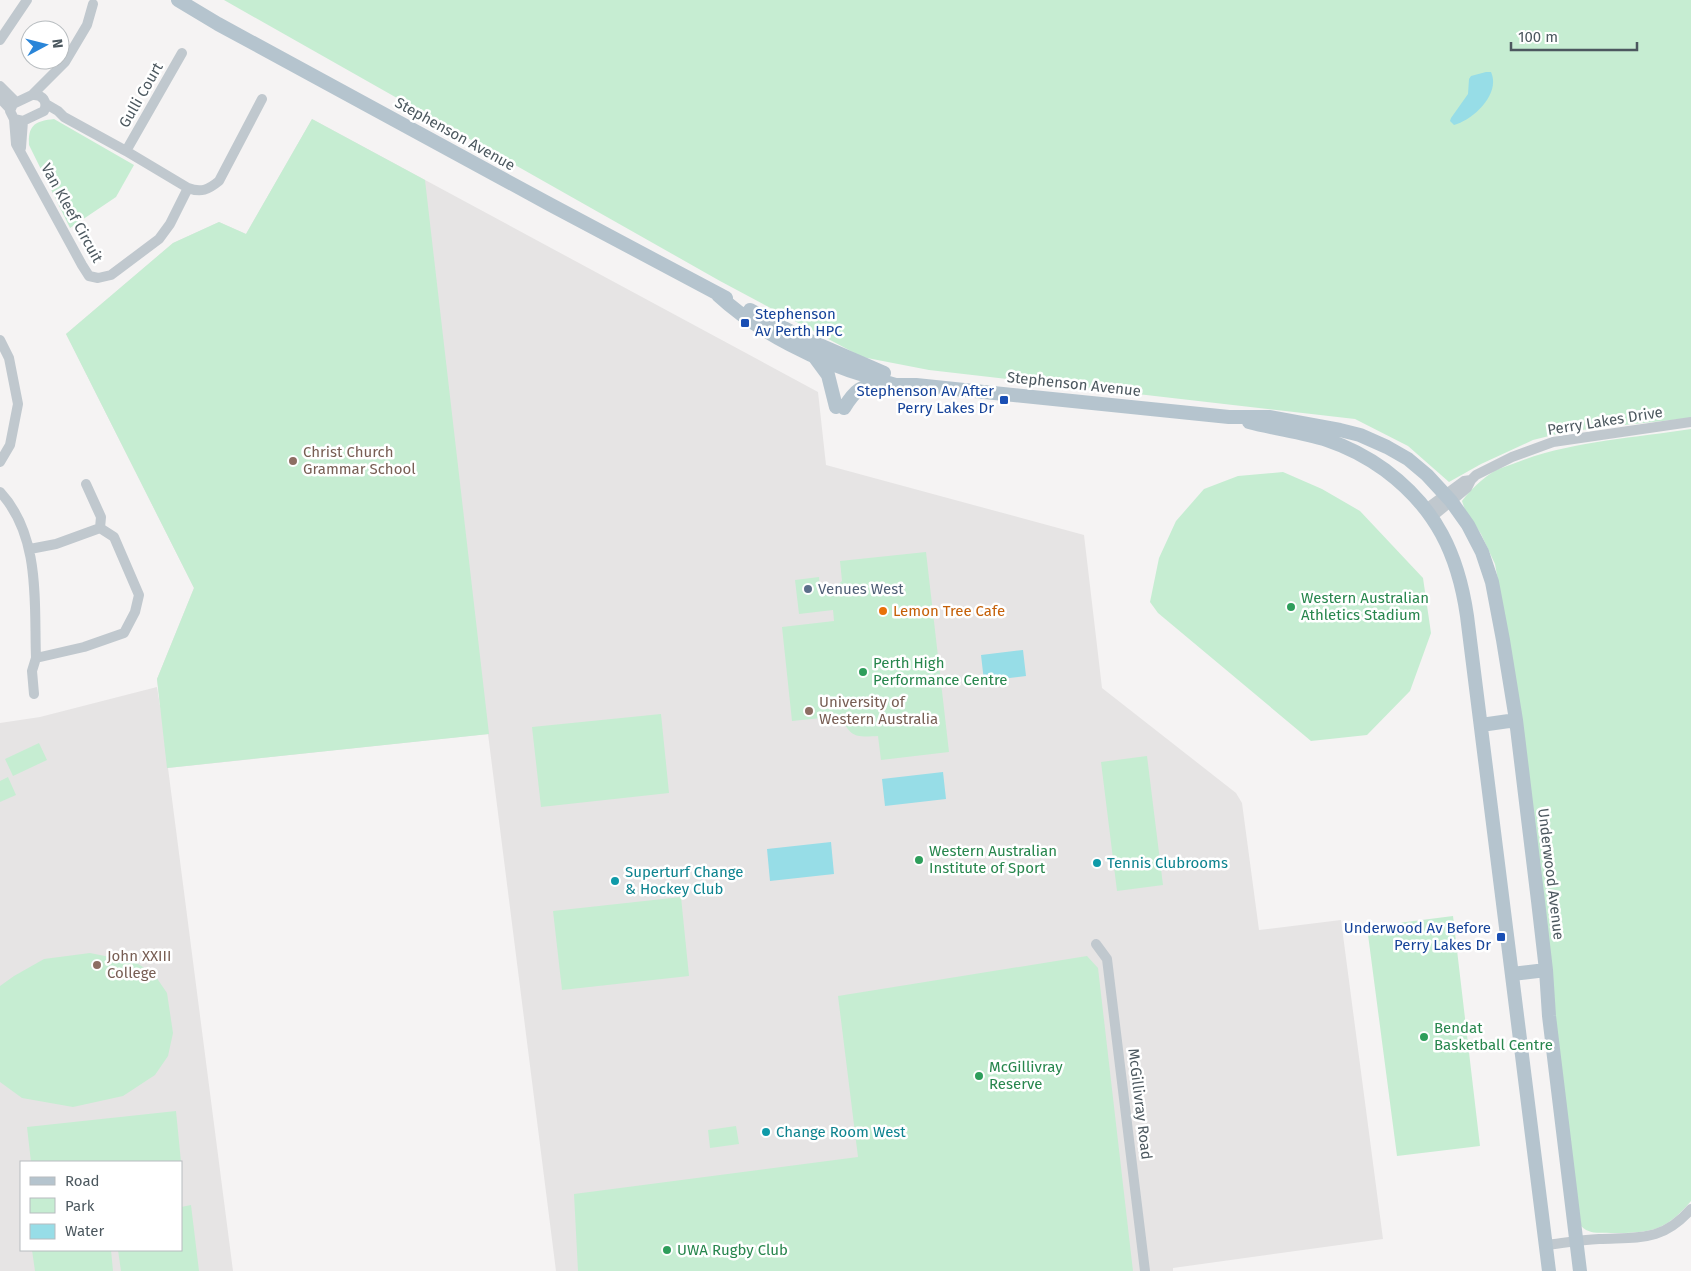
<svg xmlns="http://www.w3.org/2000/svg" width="1691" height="1271" font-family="'Fira Sans',sans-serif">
<rect width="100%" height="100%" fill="#f5f3f3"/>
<path fill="#e6e4e4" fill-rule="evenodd" d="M312 119 818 392 826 465 1084 535 1102 688 1236 793 1242 803 1259 930 1341 920 1383 1239 1173 1268V1271H556L488 734 168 768 233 1271H0V723L40 717 157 687 161 712 157 679 194 588 66 334 173 243 219 222 246 234ZM21 1162H181V1250H21Z"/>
<path fill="#c6edd2" d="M224 0H1691V418L1596 428 1561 433 1533 440 1481 464 1449 482 1408 446 1355 419 929 370 862 357 720 281Z
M54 119 134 165 116 197 70 228 29 145C28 125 35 121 54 119Z
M312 119 425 180 489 734 167 768 157 679 194 588 66 334 173 243 219 222 246 234Z
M1691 429V1201C1665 1232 1649 1233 1611 1233 1599 1232 1590 1235 1581 1226L1503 608 1495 564 1481 534 1465 510 1462 501C1470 490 1484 477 1496 470 1503 467 1511 465 1518 462 1572 441 1634 438 1691 429Z
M1283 472 1322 489 1360 511 1423 578 1431 633 1410 691 1367 735 1311 741 1158 613 1150 602 1159 558 1176 521 1204 489 1238 476Z
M926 552 949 752 881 760 878 736C856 737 850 738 841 716L792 721 782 627 834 621 833 610 799 614 795 580 819 577 820 590 829 596 835 587 842 581 840 561Z
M661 714 669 793 541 807 532 727Z
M39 743 47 760 13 776 5 759Z
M1147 756 1163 885 1117 891 1101 762Z
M8 777 16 795 0 802V781Z
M681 897 689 976 562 990 553 911Z
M1453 916 1480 1146 1397 1156 1367 927Z
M90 953 135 962 154 974 167 993 173 1033 168 1056 155 1075 123 1096 73 1107 22 1098 0 1082V986L14 976 44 959Z
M1087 956 1098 968 1133 1271H578L574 1194 858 1157 838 996Z
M176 1111 181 1162H31L27 1127Z
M736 1126 739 1144 710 1148 708 1130Z
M191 1205 199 1271H121L118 1250H181V1207Z
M32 1250H111L113 1271H35Z"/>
<path fill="#97dde7" d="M1486 72H1491C1501 94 1473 120 1454 125L1450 121 1451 118 1468 94 1469 79 1471 76Z
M1023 650 1026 676 984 681 981 655Z
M943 772 946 799 885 806 882 779Z
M831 842 834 874 770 881 767 849Z"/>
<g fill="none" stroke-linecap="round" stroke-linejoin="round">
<path stroke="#c0c8ce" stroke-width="10" d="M0 40 27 0
M0 86 16 102
M32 95 65 62 87 25 93 4
M32 95C43 94 48 102 44 111L23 121 14 119 10 111 13 104Z
M0 98 10 109
M14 119 16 144 82 265 89 276 98 278 111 275 159 239 170 224 188 188 126 151 64 117 58 111 46 104
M21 148 23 121
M126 151 182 53
M188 188C201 193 208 190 219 181L262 99
M0 340 9 358 18 404 10 445 0 462
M0 492C41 536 34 603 36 658L32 671 34 694
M1426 509 1464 481 1471 480
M1432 517 1467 488 1471 480 1476 475 1512 457 1553 442 1691 422
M30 549 56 544 100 528 101 517 86 484
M36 658 84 647 124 633 135 612 139 595 114 537 100 528
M1096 944 1107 959 1145 1271
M1546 1245C1563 1243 1581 1240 1599 1239 1639 1237 1662 1242 1691 1209"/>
<path stroke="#b5c4ce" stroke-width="14" d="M178 0 218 24 551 205 726 298
M718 295C758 332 818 362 870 377 879 380 888 383 896 385 903 385 909 385 916 385L1229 417H1269L1340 430 1360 435 1387 447 1408 459 1427 475 1451 501 1468 525 1482 552 1492 582 1503 640 1516 720 1538 901 1546 970 1549 1016 1580 1271
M750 310 801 337 884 373
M814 356 828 375 836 407
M844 408C855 390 861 385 882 384
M1249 422C1275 429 1302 432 1327 440 1348 447 1367 457 1385 470 1436 508 1458 554 1467 616L1549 1271
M1481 725 1516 720
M1512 974 1546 970"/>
</g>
<g fill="#1a4fb4" stroke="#fff" stroke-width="2">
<rect x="740" y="318" width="10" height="10" rx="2.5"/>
<rect x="999" y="395" width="10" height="10" rx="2.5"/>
<rect x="1496" y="932" width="10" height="10" rx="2.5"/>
</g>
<g fill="#8d6e63" stroke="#fff" stroke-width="2">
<circle cx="293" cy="461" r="5"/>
<circle cx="809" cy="711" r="5"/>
<circle cx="97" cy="965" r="5"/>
</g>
<circle fill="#5c6f8a" stroke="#fff" stroke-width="2" cx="808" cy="589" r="5"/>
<g fill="#2e9e5b" stroke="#fff" stroke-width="2">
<circle cx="1291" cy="607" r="5"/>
<circle cx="863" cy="672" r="5"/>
<circle cx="919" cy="860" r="5"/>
<circle cx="1424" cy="1037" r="5"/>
<circle cx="979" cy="1076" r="5"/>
<circle cx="667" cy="1250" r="5"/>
</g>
<circle fill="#e8710a" stroke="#fff" stroke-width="2" cx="883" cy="611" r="5"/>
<g fill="#0f9aa8" stroke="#fff" stroke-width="2">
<circle cx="1097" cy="863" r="5"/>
<circle cx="615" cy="881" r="5"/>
<circle cx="766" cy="1132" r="5"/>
</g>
<g text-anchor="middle" stroke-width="5" stroke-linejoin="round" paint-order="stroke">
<g font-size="15" fill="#4c585f" stroke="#fff">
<text transform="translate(141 95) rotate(-60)" y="5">Gulli Court</text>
<text transform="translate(455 134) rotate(29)" y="5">Stephenson Avenue</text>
<text transform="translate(72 213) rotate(61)" y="5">Van Kleef Circuit</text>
<text transform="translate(1074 384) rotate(6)" y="5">Stephenson Avenue</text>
<text transform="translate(1605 421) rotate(-9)" y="5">Perry Lakes Drive</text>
<text transform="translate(1551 874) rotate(83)" y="5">Underwood Avenue</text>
<text transform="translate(1140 1104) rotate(83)" y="5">McGillivray Road</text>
</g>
<g font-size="15" fill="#164399" stroke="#fff" text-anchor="end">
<text x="755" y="319" text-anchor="start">Stephenson<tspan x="755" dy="17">Av Perth HPC</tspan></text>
<text x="994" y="396">Stephenson Av After<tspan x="994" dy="17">Perry Lakes Dr</tspan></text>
<text x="1491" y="933">Underwood Av Before<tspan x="1491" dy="17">Perry Lakes Dr</tspan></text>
</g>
<g font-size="15" fill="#785e54" stroke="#fff" text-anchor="start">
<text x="303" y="457">Christ Church<tspan x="303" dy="17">Grammar School</tspan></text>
<text x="819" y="707">University of<tspan x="819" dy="17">Western Australia</tspan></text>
<text x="107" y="961">John XXIII<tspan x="107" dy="17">College</tspan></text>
</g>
<g font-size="15" fill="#4e5e75" stroke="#fff" text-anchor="start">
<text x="818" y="594">Venues West</text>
</g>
<g font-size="15" fill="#27864d" stroke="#fff" text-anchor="start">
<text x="1301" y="603">Western Australian<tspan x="1301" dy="17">Athletics Stadium</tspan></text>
<text x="873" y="668">Perth High<tspan x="873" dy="17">Performance Centre</tspan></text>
<text x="929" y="856">Western Australian<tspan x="929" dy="17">Institute of Sport</tspan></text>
<text x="1434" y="1033">Bendat<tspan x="1434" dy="17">Basketball Centre</tspan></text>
<text x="989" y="1072">McGillivray<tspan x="989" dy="17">Reserve</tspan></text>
<text x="677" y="1255">UWA Rugby Club</text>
</g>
<g font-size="15" fill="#c56008" stroke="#fff" text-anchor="start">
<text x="893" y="616">Lemon Tree Cafe</text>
</g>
<g font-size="15" fill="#0d838f" stroke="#fff" text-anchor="start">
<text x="1107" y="868">Tennis Clubrooms</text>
<text x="625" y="877">Superturf Change<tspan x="625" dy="17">&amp; Hockey Club</tspan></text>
<text x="776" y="1137">Change Room West</text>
</g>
</g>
<rect x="20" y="1161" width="162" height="90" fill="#ffffff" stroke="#b7bcbf"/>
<rect x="30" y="1177" width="25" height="8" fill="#b5c4ce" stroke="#b7bcbf"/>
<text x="65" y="1186" font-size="15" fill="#4c585f">Road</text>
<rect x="30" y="1198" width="25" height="15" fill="#c6edd2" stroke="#b7bcbf"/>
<text x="65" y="1211" font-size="15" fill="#4c585f">Park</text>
<rect x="30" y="1224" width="25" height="15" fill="#97dde7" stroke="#b7bcbf"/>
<text x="65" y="1236" font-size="15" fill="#4c585f">Water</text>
<g transform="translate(45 45) rotate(83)"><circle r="24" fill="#ffffff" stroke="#b7bcbf"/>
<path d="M0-4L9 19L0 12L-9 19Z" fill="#2a85d8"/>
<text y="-8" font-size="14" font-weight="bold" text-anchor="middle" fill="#4c585f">N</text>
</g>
<path d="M1511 42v8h126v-8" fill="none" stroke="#4c585f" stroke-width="2.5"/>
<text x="1518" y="42" font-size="15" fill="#4c585f" stroke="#ffffff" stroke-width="4" paint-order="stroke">100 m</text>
</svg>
